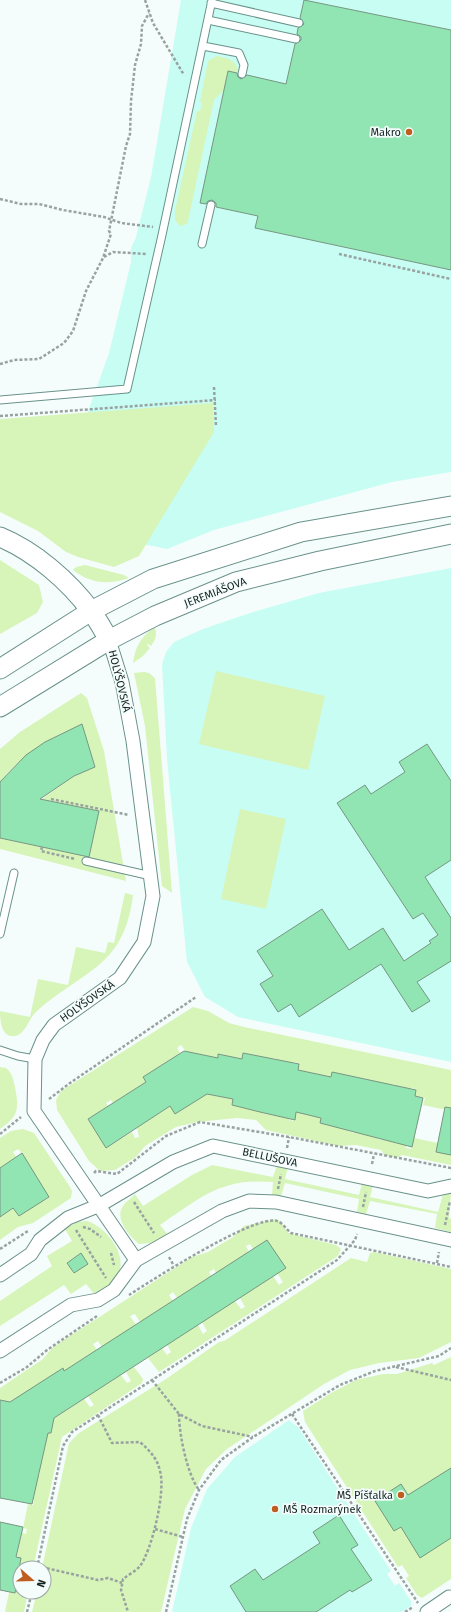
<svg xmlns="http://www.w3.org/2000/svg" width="451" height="1612" font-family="'Fira Sans',sans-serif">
<rect width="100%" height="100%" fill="#f5fdfc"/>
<path fill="#c8fdf4" d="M181 0H451V472L392 482 214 530 167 549 30 521 0 423 86 417 109 353 131 262V248L136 237 151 177Z
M451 568V1062L238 1017 205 997 187 962 167 759 162 664 166 652 174 642 203 629 253 612 319 593Z
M289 1420 298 1427 391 1571 387 1574 395 1586 399 1583 411 1601V1606L402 1612H172L191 1528 207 1489 235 1457Z"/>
<path fill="#d7f4b9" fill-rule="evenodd" d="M217 56C227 58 238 60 238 73L228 71 224 90 214 100 188 221 187 224 180 226 175 220V211L197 111H200L202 103 200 102 208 61Z
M213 403 214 432 139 556 114 567 78 557 66 552 38 531 0 512V419Z
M0 560 39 585 43 602 37 613 0 634Z
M85 565 124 575 129 578C108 585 91 584 73 570L76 567Z
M155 627C157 636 156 639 151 646L148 644 147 645 150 648 143 656 133 663C135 647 141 636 155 627Z
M216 671 325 696 308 770 199 744Z
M144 672 149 673 155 678 172 893 162 886 145 726 134 673Z
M81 693 87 698 104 751 126 881 0 849V838L89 857 99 811 42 799 74 776 95 766 82 725C49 737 22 755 0 782V749L20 732Z
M240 809 286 819 266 909 221 899Z
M125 893 133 895C124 969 82 970 36 1012 29 1018 25 1035 15 1036 1 1038 0 1020 0 1011L30 1017 38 979 68 985 76 947 105 953 108 942 114 943Z
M193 1007 208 1011 229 1023 244 1027 451 1070V1111L423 1105 425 1098 415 1096 416 1089 411 1088 410 1094 394 1091 396 1085 390 1084 389 1090 365 1085 366 1079 361 1078 360 1084 332 1072 331 1077 298 1070 299 1063 293 1062 292 1069 277 1066 278 1060 273 1058 271 1065 248 1060 249 1054 243 1053 242 1059 219 1054 218 1058 202 1055 201 1062 196 1065 181 1045 177 1048 180 1053 160 1066 163 1071 147 1074 143 1077 146 1082 113 1103 111 1100 106 1103 108 1106 88 1119 106 1148 132 1132 135 1138 139 1137 137 1128 170 1106 176 1114 180 1111 186 1097 191 1104 196 1101 190 1093 194 1091 233 1099 232 1105H262L260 1112 266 1114 267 1106 291 1111 289 1120 294 1121 296 1112 321 1118 320 1124H350L348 1131 354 1133 356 1125 379 1130 377 1139 382 1140 385 1132 408 1137 406 1148 411 1149 414 1138 438 1143 436 1152 442 1153 451 1146V1165L402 1155 397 1158 384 1155 381 1150 356 1145 339 1146 266 1130 256 1120 237 1118 197 1122 176 1127 145 1146 136 1157 115 1170 100 1171 89 1161 57 1110 56 1100 61 1091Z
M0 1067 6 1068C13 1074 13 1079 15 1087 19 1109 19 1116 0 1129Z
M23 1129 34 1133 70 1187 72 1191 71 1198 33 1223 18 1227 0 1240V1217L13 1208 19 1216 23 1213 39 1192 44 1201 49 1198 22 1153 18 1149 13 1152 16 1157 0 1168V1138L11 1131Z
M212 1165 273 1177 277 1165 288 1167 285 1179 359 1195 362 1183 373 1185 370 1197 438 1212 444 1191 451 1193 449 1218 451 1219V1232L435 1228 437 1214 370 1201 366 1214 357 1212 359 1199 285 1183 281 1196 272 1195 273 1182C258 1181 241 1181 227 1186 206 1191 178 1213 160 1225L168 1235 150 1243 139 1244C129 1236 114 1219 123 1206 126 1201 132 1198 135 1194L143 1206 192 1175Z
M276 1219 282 1223 288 1233 336 1245 341 1249 338 1256 159 1372 148 1358 162 1348 167 1355 171 1352 167 1345 198 1325 203 1334 207 1331 202 1322 235 1301 241 1309 245 1307 240 1298 273 1276 279 1285 283 1282 277 1273 285 1268 267 1240 253 1249 250 1244 246 1246 249 1252 216 1273 214 1269 209 1272 211 1276 177 1298 173 1292 169 1295 173 1301 140 1322 135 1314 130 1316 136 1325 102 1347 98 1341 93 1344 97 1350 64 1371 62 1368 57 1371 59 1374 27 1404 10 1401 0 1405V1388L43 1359 53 1347 192 1257 208 1252 233 1237 244 1226Z
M87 1221C104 1226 127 1252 119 1272 114 1283 104 1288 95 1295L86 1284 71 1294 64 1285 0 1326V1301L52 1266 47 1256 72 1241 65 1229 77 1222ZM81 1253 88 1264 73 1273 67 1262Z
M374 1252 451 1269V1342L419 1358 379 1363 350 1370 324 1384 227 1449 206 1469 185 1509 161 1612H32L37 1592H44V1568H42L69 1443 79 1433 166 1379 219 1342 224 1341 351 1258 367 1262 370 1253Z
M451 1357V1468L447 1471 449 1475 407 1523 451 1521V1579L422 1598 417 1595 406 1578 409 1576 402 1565 398 1567 305 1422 303 1411 331 1393 356 1380 383 1374H397L432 1363 434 1365Z
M134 1367 143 1379 142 1383 62 1437 33 1568H20V1592H28L24 1612H5L15 1563 20 1564 21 1559 17 1556 22 1533 26 1534 27 1529 23 1528 28 1504 33 1505 34 1500 29 1499 35 1475 39 1476 40 1471 35 1469 41 1445 45 1446 46 1441 42 1440 43 1432 51 1433 52 1428 44 1427 45 1424 84 1399 90 1407 94 1405 88 1396 121 1375 127 1383 131 1381 126 1372Z"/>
<path fill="#90e5b2" stroke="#789682" d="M304 0 451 30V270L255 228 258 216 216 207V203L212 200 208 201 206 204 200 203 228 71 237 73 238 77 241 79 247 75 286 84 295 44 301 40V37L297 34 298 28 304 24 300 18Z
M82 724 95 767 74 776 40 799 99 811 89 857 0 838V782L26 755 45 742Z
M427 744 451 781V860L425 877 451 918V961L417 982 430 1001 412 1012 381 964 299 1017 291 1004 278 1012 260 984 273 976 257 951 322 909 349 950 383 928 404 961 431 943 429 941 438 935 423 913 413 919 337 803 365 785 371 794 405 772 399 762Z
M184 1051 218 1058V1054L242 1059 243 1053 299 1064 298 1070 331 1077 332 1072 416 1090 415 1096 423 1098 412 1147 320 1123 321 1118 296 1112 295 1120 260 1112 232 1105 233 1099 207 1094 175 1114 170 1106 106 1148 88 1119 146 1082 143 1077Z
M445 1107 451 1108V1155L436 1152Z
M22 1153 49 1197 19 1216 13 1208 0 1217V1168Z
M267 1240 286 1268 54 1418 51 1433H48L32 1504 0 1498V1400L10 1402 63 1368 64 1371Z
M81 1253 88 1264 74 1273 67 1263Z
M451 1468V1538L420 1558 401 1527 394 1531 375 1501 401 1484 408 1495Z
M339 1515 358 1545 351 1549 372 1580 352 1592 350 1590 316 1612H246L230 1586 255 1569 263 1580 320 1543 313 1532Z
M0 1522 23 1527 16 1557 21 1558 15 1593 0 1590Z"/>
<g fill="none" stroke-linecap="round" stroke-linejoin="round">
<g stroke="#6a928b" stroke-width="9">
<path id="lane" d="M211 3 299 23
M208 20 296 39
M203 46 239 53 244 65 242 74
M202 244 211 205
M0 400 127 389 162 235 212 0
M86 861 151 876
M0 934 14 873
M0 1050 18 1056 35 1059"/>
</g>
<g stroke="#6a928b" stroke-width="15">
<path id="street" d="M109 640 122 682 133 741 153 896 144 942 120 978 54 1025 43 1040 35 1059 34 1111 136 1260
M0 1275 31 1254 40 1240 68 1218 100 1205 173 1162 213 1146 428 1191 451 1186
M0 1351 71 1305 98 1300 114 1290 136 1260 222 1211 249 1201 276 1202 451 1240
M427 1612 449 1597"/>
</g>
<g stroke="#6a928b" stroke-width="21">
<path id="secondary" d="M0 537C34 551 69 581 91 611 98 620 103 630 109 640
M0 669 91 611 153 579 301 532 451 506
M0 707 109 640 155 616 236 582 320 561 451 534"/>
</g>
<path stroke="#98a3a1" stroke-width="2.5" stroke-dasharray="3 2" stroke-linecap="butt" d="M145 0 153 23 184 75
M0 199 21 204H39L63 210 104 217 121 223 153 227
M339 254 451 279
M104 257 113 252 147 254
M0 364 14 360 39 359 64 343 73 331 86 291 103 258 111 234 109 231 126 146 130 134 131 101 135 65 141 44 142 26 149 13
M214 387 216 426
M0 416 216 400
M51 799 129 815
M42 847 41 851 75 859
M49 1099 70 1083 196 997
M0 1134 21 1117
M287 1148 289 1137
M372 1164 374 1154
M94 1173 96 1171 117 1174 166 1136 200 1122 289 1137 451 1168
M278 1189 281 1174
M134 1202 154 1233
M363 1207 366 1192
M445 1225 450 1201
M83 1227 90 1229 101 1237
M76 1230 106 1278
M0 1249 28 1231
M111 1253 114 1265
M169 1257 174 1266
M437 1263 439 1252
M129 1295C152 1280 255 1214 277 1221 282 1222 287 1230 291 1233L451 1267
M396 1367 451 1380
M152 1380 179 1414 202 1426 253 1437
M0 1383 27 1367 47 1350 97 1316
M179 1414C179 1434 187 1474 199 1490
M292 1414 418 1603
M98 1415 112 1443 140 1442C150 1451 157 1458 160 1471 166 1491 152 1550 140 1566 136 1571 128 1575 123 1579L121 1590 128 1612
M155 1529 183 1537
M37 1566 98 1580 108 1578 122 1583
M37 1568 63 1446 72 1432 337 1260 355 1240 357 1234
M27 1612 32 1592
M166 1612 187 1519 199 1490 221 1460 253 1437 340 1385 375 1371 439 1356 451 1348
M405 1612 413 1607"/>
<use href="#lane" stroke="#fff" stroke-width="7"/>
<use href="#street" stroke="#fff" stroke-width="13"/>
<use href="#secondary" stroke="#fff" stroke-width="19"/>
</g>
<g fill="#bf5d21" stroke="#f5fdfc" stroke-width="1.5">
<circle cx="409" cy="132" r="4"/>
<circle cx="401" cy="1495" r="4"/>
<circle cx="275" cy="1509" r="4"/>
</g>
<g text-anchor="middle" stroke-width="3.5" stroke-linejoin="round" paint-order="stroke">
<g font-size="11" fill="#132321" stroke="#f5fdfc" text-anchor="end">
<text x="401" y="136">Makro</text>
<text x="393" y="1499">MŠ Píšťalka</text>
<text x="283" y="1513" text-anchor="start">MŠ Rozmarýnek</text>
</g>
<g font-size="11" fill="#132321" stroke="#f5fdfc">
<text transform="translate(215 592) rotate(-21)" y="4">JEREMIÁŠOVA</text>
<text transform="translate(120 681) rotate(76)" y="4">HOLÝŠOVSKÁ</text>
<text transform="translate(87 1001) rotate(-35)" y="4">HOLÝŠOVSKÁ</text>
<text transform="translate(270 1157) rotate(12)" y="4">BELLUŠOVA</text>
</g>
</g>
<g transform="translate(32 1580) rotate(110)"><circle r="19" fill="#f5fdfc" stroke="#9ba6a4"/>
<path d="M0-3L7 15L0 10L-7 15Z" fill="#bf5d21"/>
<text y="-6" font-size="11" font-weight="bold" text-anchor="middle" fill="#132321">N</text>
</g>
</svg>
